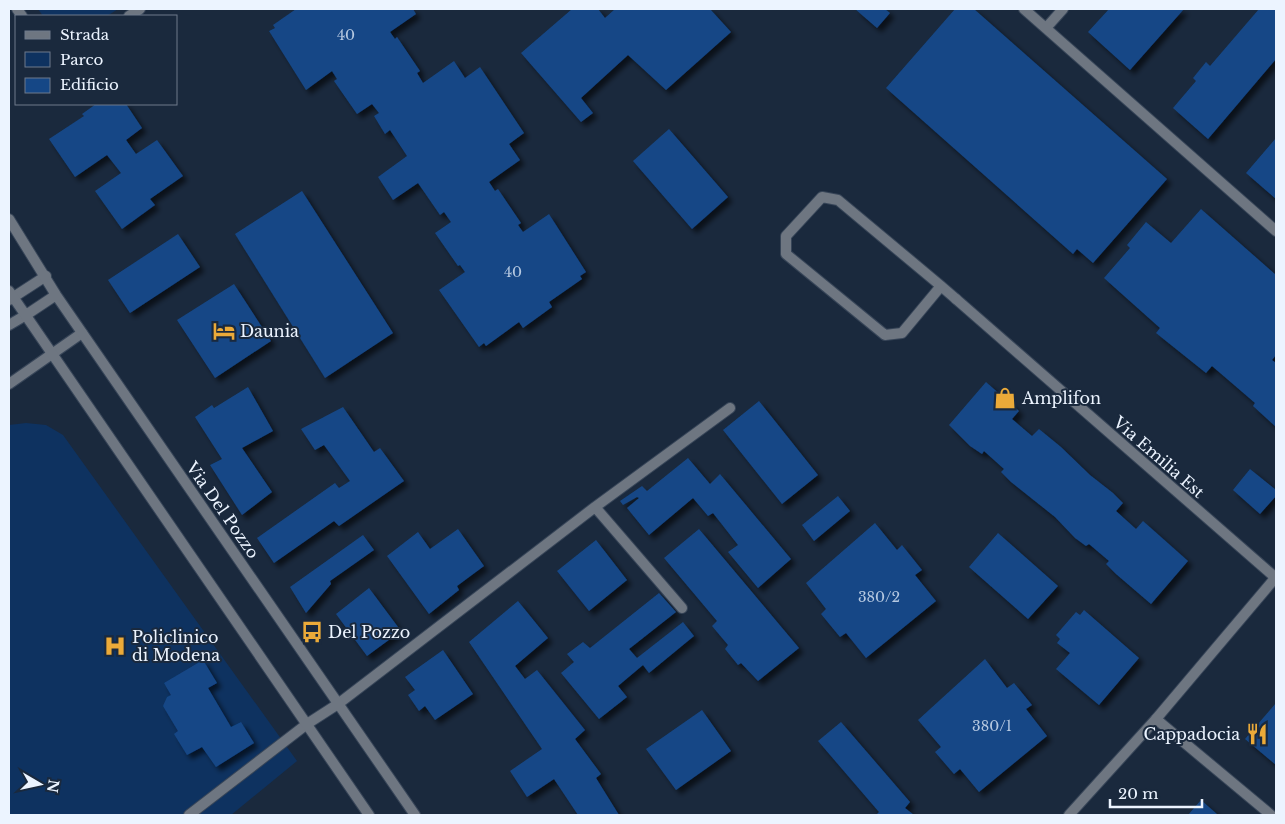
<svg xmlns="http://www.w3.org/2000/svg" width="1285" height="824" font-family="'Libre Baskerville',serif">
<defs>
<filter id="shadow"><feDropShadow dx="4.5" dy="4.5" stdDeviation="2.5" flood-color="#0009"/></filter>
</defs>
<rect width="100%" height="100%" fill="#1a293d"/>
<path fill="#0e3260" d="M38 9H118L107 16H43Z
M26 423 46 425 63 435 297 761 231 815H9V425Z"/>
<path fill="#154786" filter="url(#shadow)" d="M296 9H413L416 14 390 32 395 39 397 37 420 71 417 73 423 83 454 61 465 78 480 67 524 133 509 144 520 160 489 182 495 191 498 189 521 223 518 225 523 232 549 214 586 272 580 276 582 279 549 302 552 307 523 328 519 322 486 346 484 343 479 347 439 290 465 272 460 265 458 266 435 233 451 222 444 212 440 215 418 183 393 200 378 177 407 156 390 130 385 134 374 116 379 113 372 104 357 114 334 81 337 79 332 71 306 90 269 31 275 28 273 25Z
M572 9H598L605 18 615 9H710L731 32 666 90 628 55 581 98 593 113 581 122 521 53Z
M855 9H885L890 13 877 28Z
M955 9H974L1167 179 1093 263 1077 249 1073 254 886 88Z
M1109 9H1184L1130 70 1088 32Z
M1259 9H1276V59L1208 139 1173 108 1196 81 1193 78 1206 62 1210 66Z
M96 104H126L142 128 126 140 136 154 157 140 183 176 150 199 155 205 122 229 95 191 121 173 107 155 75 177 49 139 84 116 82 114Z
M669 129 728 197 692 229 633 161Z
M1276 138V199L1246 173Z
M302 191 393 333 325 378 235 234Z
M1201 209 1276 275V355L1272 360 1276 363V427L1253 406 1255 403 1212 366 1206 373 1156 333 1160 328 1104 278 1130 248 1127 245 1146 222 1171 243Z
M178 234 200 267 130 313 108 280Z
M234 284 271 341 215 378 177 320Z
M986 382 1019 411 1012 419 1032 436 1039 429 1061 447 1090 475 1113 493 1123 503 1116 511 1136 529 1143 521 1188 561 1151 604 1116 574 1106 564 1109 561 1089 544 1086 546 1075 538 1055 517 1011 482 1001 472 1004 469 984 451 982 454 970 446 949 425Z
M248 387 273 431 242 448 272 492 242 515 210 465 222 459 195 417 212 405 214 408Z
M759 401 818 475 782 504 723 430Z
M343 407 374 452 380 448 404 481 339 526 334 521 274 563 257 538 335 483 339 488 350 481 324 445 315 450 301 429Z
M688 458 710 484 720 474 791 559 758 588 728 552 738 545 713 513 708 516 693 498 649 535 627 508 639 498 637 497 623 505 620 501 642 486 647 491Z
M1250 469 1276 490V496L1260 514 1233 490Z
M838 496 850 511 814 541 802 525Z
M875 523 897 550 902 545 922 570 915 575 936 601 866 658 846 633 840 637 821 614 826 609 806 583Z
M458 529 484 566 457 586 459 590 429 614 387 556 418 532 430 549Z
M699 529 799 648 758 681 741 663 738 665 725 649 728 645 712 626 717 621 664 558Z
M998 533 1058 586 1028 619 969 567Z
M363 535 374 550 330 581 331 584 306 613 290 587Z
M596 540 627 580 589 611 557 571Z
M369 588 401 631 367 656 336 614Z
M659 593 676 612 629 649 637 658 683 622 694 636 649 673 643 665 618 686 627 697 599 719 561 673 574 662 567 654 583 642 590 648Z
M518 601 548 638 515 666 525 679 537 670 585 730 575 739 601 774 596 778 619 815H578L554 779 527 797 510 771 542 749 469 642Z
M1084 610 1139 658 1099 705 1056 669 1070 653 1057 643 1060 639 1056 635 1076 612 1080 615Z
M443 650 473 694 435 720 425 706 419 711 408 695 415 690 405 677Z
M985 659 1007 688 1014 683 1032 705 1026 709 1047 736 979 792 960 769 954 774 935 752 941 747 918 720Z
M203 660 217 683 208 688 231 727 241 722 254 743 216 767 202 747 187 755 174 734 178 731 163 706 167 697 171 695 164 683Z
M1276 703V765L1245 739Z
M702 710 731 751 676 790 646 749Z
M841 722 910 802 905 808 914 815H876L879 812 818 741Z
M1201 800 1218 815H1188Z"/>
<g fill="none" stroke-linecap="round" stroke-linejoin="round">
<g stroke="#374558" stroke-width="12">
<path id="service" d="M941 286 902 333 885 335 786 254V236L822 197 838 200 941 286 956 299
M9 384 82 333
M189 815 307 724"/>
</g>
<g stroke="#374558" stroke-width="12">
<path id="minor" d="M17 9 22 16
M1024 9 1276 231
M129 16 140 9
M1046 28 1063 9
M956 299 1276 578
M9 300 46 276
M9 325 26 315
M595 507 730 408
M338 704 595 507 682 608
M1156 719 1271 815"/>
</g>
<g stroke="#374558" stroke-width="12">
<path id="tertiary" d="M9 219 56 295 415 815
M9 291 369 815
M26 315 56 295
M307 724 338 704
M1069 815 1156 719 1276 577"/>
</g>
<use href="#service" stroke="#6e7681" stroke-width="10"/>
<use href="#minor" stroke="#6e7681" stroke-width="10"/>
<use href="#tertiary" stroke="#6e7681" stroke-width="10"/>
</g>
<defs>
<g id="hotel-bare" transform="scale(1.725)"><path d="M-6-4.5h1.5V1H6V5H4.5V3h-9V5H-6ZM-4 0a1.8 1.8 0 1 1 3.6 0ZM.5 0V-2.5h3Q6-2.5 6 0Z" fill="#ebaa39" stroke="#1a293d" stroke-width="2.5" paint-order="stroke"/></g>
<g id="shop-bare" transform="scale(1.725)"><path d="M-5-2.5h2.3a2.7 3.5 0 0 1 5.4 0H5L5.5 6h-11ZM-1.5-2.5h3a1.5 2.3 0 0 0-3 0Z" fill="#ebaa39" stroke="#1a293d" stroke-width="2.5" paint-order="stroke"/></g>
<g id="bus-bare" transform="scale(1.725)"><path d="M-5-6H5V4H4V6H2V4H-2V6H-4V4H-5ZM-3.5-4V0h7V-4ZM-3.5 1.2v1.5H-2V1.2ZM2 1.2v1.5H3.5V1.2Z" fill="#ebaa39" stroke="#1a293d" stroke-width="2.5" paint-order="stroke"/></g>
<g id="hospital-bare" transform="scale(1.725)"><path d="M-5-5h3v3.5h4V-5h3V5h-3V1.5h-4V5h-3Z" fill="#ebaa39" stroke="#1a293d" stroke-width="2.5" paint-order="stroke"/></g>
<g id="restaurant-bare" transform="scale(1.725)"><path d="M-5-6h1v4h1v-4h1v4h1v-4h1v5L-1.5 .5V6h-2V.5L-5-1ZM5-6V6H3V1.5H1.5Q1.5-4 5-6Z" fill="#ebaa39" stroke="#1a293d" stroke-width="2.5" paint-order="stroke"/></g>
</defs>
<g fill-rule="evenodd">
<use href="#hotel-bare" x="224" y="331"/>
<use href="#shop-bare" x="1005" y="398"/>
<use href="#bus-bare" x="312" y="632"/>
<use href="#hospital-bare" x="115" y="646"/>
<use href="#restaurant-bare" x="1257" y="734"/>
</g>
<g text-anchor="middle" stroke-width="4" stroke-linejoin="round" paint-order="stroke">
<g font-size="14" fill="#b6c9e1">
<text x="346" y="40">40</text>
<text x="513" y="277">40</text>
<text x="879" y="602">380/2</text>
<text x="992" y="731">380/1</text>
</g>
<g font-size="16" fill="#ecf4ff" stroke="#1a293d" text-anchor="start">
<text x="240" y="337">Daunia</text>
<text x="1022" y="404">Amplifon</text>
<text x="328" y="638">Del Pozzo</text>
<text x="132" y="643">Policlinico<tspan x="132" dy="18">di Modena</tspan></text>
<text x="1240" y="740" text-anchor="end">Cappadocia</text>
</g>
<g font-size="16" fill="#ecf4ff" stroke="#1a293d">
<text transform="translate(1159 457) rotate(41)" y="6">Via Emilia Est</text>
<text transform="translate(223 510) rotate(55)" y="6">Via Del Pozzo</text>
</g>
</g>
<rect width="1285" height="824" fill="none" stroke="#ecf4ff" stroke-width="20"/>
<rect x="15" y="15" width="162" height="90" fill="#1a293d" stroke="#6e7a8b"/>
<rect x="25" y="31" width="25" height="8" fill="#6e7681" stroke="#6e7a8b"/>
<text x="60" y="40" font-size="15" fill="#ecf4ff">Strada</text>
<rect x="25" y="52" width="25" height="15" fill="#0e3260" stroke="#6e7a8b"/>
<text x="60" y="65" font-size="15" fill="#ecf4ff">Parco</text>
<rect x="25" y="78" width="25" height="15" fill="#154786" stroke="#6e7a8b"/>
<text x="60" y="90" font-size="15" fill="#ecf4ff">Edificio</text>
<g transform="translate(40 784) rotate(99)" stroke="#1a293d" stroke-width="4" paint-order="stroke">
<path d="M0-4L9 19L0 12L-9 19Z" fill="#ecf4ff"/>
<text y="-8" font-size="14" font-weight="bold" text-anchor="middle" fill="#ecf4ff">N</text>
</g>
<path d="M1110 799v8h92v-8" fill="none" stroke="#ecf4ff" stroke-width="2.5"/>
<text x="1118" y="799" font-size="15" fill="#ecf4ff" stroke="#1a293d" stroke-width="4" paint-order="stroke">20 m</text>
</svg>
